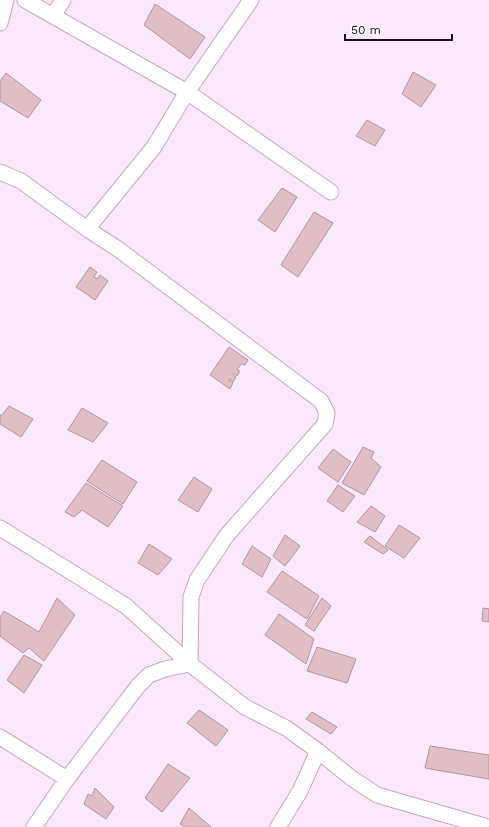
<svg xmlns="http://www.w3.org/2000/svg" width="489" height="827" font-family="'Work Sans',sans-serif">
<rect width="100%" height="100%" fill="#fce8fb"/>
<path fill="#e2bfc7" stroke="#b4939b" d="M155 4 205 37 190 59 144 25Z
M413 72 436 85 421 107 402 94Z
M6 73 41 100 28 118 0 101V81Z
M367 120 385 130 375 146 356 136Z
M282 188 297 197 275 232 258 220Z
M314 212 333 223 298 277 281 265Z
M90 267 97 272 94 277 97 279 100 275 108 281 95 300 76 287Z
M229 347 248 360 245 365 241 364 237 370 240 371 237 376 234 373 233 375 236 377 233 382 230 379 229 381 233 383 230 389 210 375Z
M9 406 33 419 21 437 0 424V415H2Z
M82 408 108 423 93 442 68 430Z
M363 447 374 452 371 458 381 467 364 495 342 483Z
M333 449 351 462 338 482 318 468Z
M102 460 137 482 123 504 87 481Z
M194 477 212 489 198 512 178 500Z
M86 483 123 506 108 527 82 510 74 517 65 512Z
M338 485 355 496 343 512 327 501Z
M371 506 385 516 375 532 357 522Z
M399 525 420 538 404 558 385 546Z
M285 535 300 546 285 566 273 556Z
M370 536 388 550 383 554 364 542Z
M149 544 172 559 158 575 138 563Z
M252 546 271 559 262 577 242 564Z
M282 571 319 596 307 619 267 592Z
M57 598 75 615 44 661 29 648 23 653 0 636V617L4 611 39 632Z
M322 598 331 606 314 631 305 625Z
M483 608 489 609V622L482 621Z
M279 614 314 639 306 664 265 635Z
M317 647 356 659 347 683 307 671Z
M24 655 42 665 24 693 7 680Z
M199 710 228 730 216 746 187 723Z
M312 712 337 727 331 734 306 719Z
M430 746 489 755V779L425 768Z
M168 764 190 778 162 812 145 798Z
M95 788 114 807 106 819 84 804 88 794 92 796Z
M189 808 211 827H185L180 824Z"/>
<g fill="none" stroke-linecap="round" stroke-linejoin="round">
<g stroke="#c2a9c0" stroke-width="17">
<path id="minor" d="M25 0 187 92 331 192
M53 16 63 0
M0 23 6 0
M0 172 21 181 87 229 118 249 321 401 327 413 325 424 227 535 197 580 191 597 190 664 165 669 149 675 138 686 67 779 34 827
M87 229 154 147 187 92 251 0
M0 528 126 606 190 664 245 707 286 728 318 751 350 777 377 795 488 827
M0 737 67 779
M278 827 300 791 318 751"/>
</g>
<use href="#minor" stroke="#fff" stroke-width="15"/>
</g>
<path d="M345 34v6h107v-6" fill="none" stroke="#180f17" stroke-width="2"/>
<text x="351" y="34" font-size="12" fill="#180f17" stroke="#fcfdfc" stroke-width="3" paint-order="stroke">50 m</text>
</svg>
